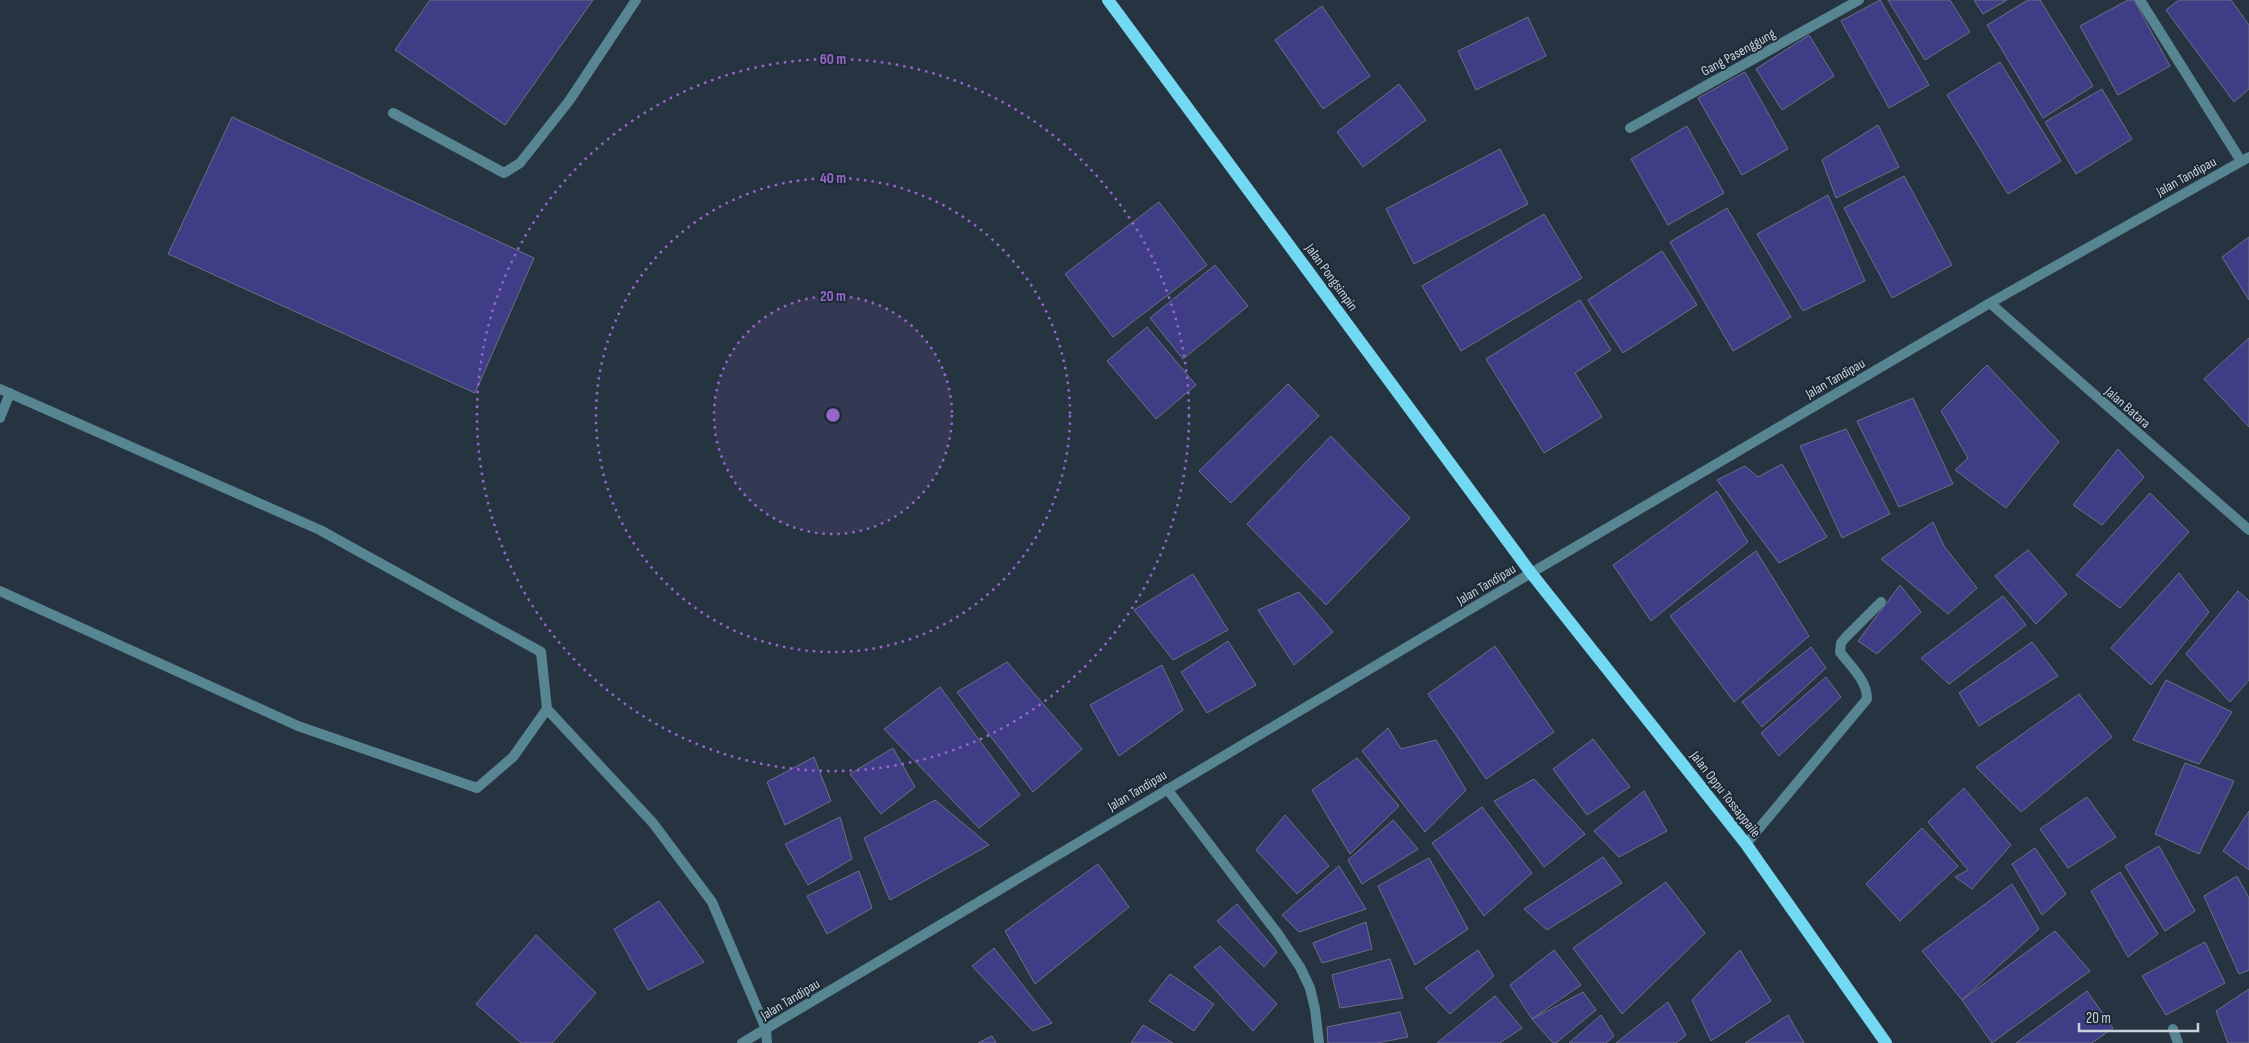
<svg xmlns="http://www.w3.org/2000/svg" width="2249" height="1043" font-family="'Sofia Sans Condensed',sans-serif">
<rect width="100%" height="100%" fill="#263442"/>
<path fill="#3f3d85" stroke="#6d6f83" d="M430 0H593L505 125 395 50Z
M1880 0 1929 85 1889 108 1841 21Z
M1888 0H1950L1970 32 1925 60Z
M1974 0H2007L1983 14Z
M2028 0H2040L2093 86 2043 118 1987 25Z
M2128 0H2134L2170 66 2118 95 2080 26Z
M2179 0H2231L2249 25V89L2234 102 2166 10Z
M1322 6 1370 76 1323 109 1275 40Z
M1528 17 1546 56 1476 90 1458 51Z
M1809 35 1834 76 1782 110 1756 69Z
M2000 62 2061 161 2008 194 1947 95Z
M1745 72 1788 149 1742 175 1698 98Z
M1399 84 1426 120 1363 167 1337 132Z
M2102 89 2132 139 2076 174 2045 122Z
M232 117 534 258 475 393 168 254Z
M1878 125 1899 167 1836 198 1822 160Z
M1687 126 1724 193 1668 225 1631 159Z
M1500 149 1528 204 1414 264 1386 209Z
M1904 176 1952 265 1892 298 1844 208Z
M1828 195 1865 281 1803 311 1757 234Z
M1159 202 1207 265 1113 337 1065 274Z
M1727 208 1791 317 1733 351 1670 242Z
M1544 214 1582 278 1461 351 1422 286Z
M2249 237V300L2222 257Z
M1662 251 1697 305 1623 353 1588 300Z
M1215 265 1248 306 1183 359 1150 318Z
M1580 300 1611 350 1575 373 1602 417 1544 453 1486 359Z
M1147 327 1196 385 1156 419 1107 361Z
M2249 338V427L2204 379Z
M1987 365 2059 442 2006 508 1955 470 1968 458 1941 411Z
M1288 384 1319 416 1231 503 1199 471Z
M1913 398 1953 484 1899 507 1857 421Z
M1846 429 1890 514 1842 538 1800 446Z
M1331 436 1410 518 1326 605 1247 524Z
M2118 449 2144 477 2102 525 2073 505Z
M1782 464 1827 537 1779 563 1717 480 1745 466 1758 477Z
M1717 491 1748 542 1651 621 1613 565Z
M2150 493 2189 532 2120 608 2076 575Z
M1933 522 1944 546 1977 588 1948 614 1881 559Z
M2028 550 2067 594 2036 624 1995 576Z
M1756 551 1809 636 1734 702 1670 616Z
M2179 573 2209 612 2151 685 2111 648Z
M1193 574 1228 630 1173 660 1134 610Z
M1900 585 1921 612 1877 654 1858 641Z
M2238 591 2249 601V680L2230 702 2186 654Z
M1299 592 1333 632 1294 665 1258 610Z
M2003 596 2026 625 1949 684 1921 658Z
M1228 641 1256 685 1207 713 1181 672Z
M2032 642 2058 676 1979 726 1959 693Z
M1495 646 1554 732 1486 779 1428 694Z
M1811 647 1826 668 1762 727 1742 702Z
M1007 662 1082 749 1033 792 957 692Z
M1162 665 1183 710 1119 756 1090 705Z
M1826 677 1841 697 1779 756 1761 733Z
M2166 680 2232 712 2199 764 2133 740Z
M940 687 1020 795 979 828 884 729Z
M2079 694 2112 737 2021 812 1976 767Z
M1388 728 1401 749 1436 740 1466 790 1425 832 1362 751Z
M1593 739 1630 787 1587 815 1553 769Z
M893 748 915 787 881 814 850 774Z
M814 757 831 801 785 825 767 782Z
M1357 758 1399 806 1350 854 1312 790Z
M2185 763 2234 781 2199 854 2155 834Z
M1534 779 1585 834 1544 867 1494 801Z
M1964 788 2011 845 1972 889 1955 877 1968 870 1928 822Z
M1644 791 1667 831 1619 857 1594 831Z
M2087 797 2116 837 2068 868 2040 829Z
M935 800 989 845 890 900 864 838Z
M1482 807 1532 873 1484 916 1432 843Z
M2249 811V870L2223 851Z
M1285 815 1329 866 1297 894 1256 850Z
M840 817 852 859 808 885 785 844Z
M1393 820 1418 849 1362 884 1348 860Z
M1922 828 1958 866 1900 921 1866 884Z
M2159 846 2195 911 2165 931 2125 866Z
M2035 848 2066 894 2042 915 2012 864Z
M1603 857 1622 883 1547 930 1524 909Z
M1429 858 1468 929 1415 965 1378 886Z
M1098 864 1129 907 1035 984 1005 931Z
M1339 866 1366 909 1299 932 1282 915Z
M859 871 872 908 827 934 807 896Z
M2120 872 2158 934 2128 957 2091 891Z
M2237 876 2249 898V970L2239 974 2204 896Z
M1666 882 1705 933 1622 1014 1573 948Z
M2012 884 2039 929 1962 1000 1922 951Z
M659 901 704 962 648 990 614 929Z
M1237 904 1277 952 1264 967 1217 921Z
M1366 922 1372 949 1322 963 1313 943Z
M2055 931 2090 971 1992 1043 1962 1000Z
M536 935 596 993 552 1043H521L476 1004Z
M2205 942 2225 983 2166 1015 2142 976Z
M1220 946 1277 1004 1253 1031 1194 967Z
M994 948 1052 1023 1033 1031 972 966Z
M1478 950 1494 976 1450 1014 1425 988Z
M1554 950 1581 985 1532 1019 1510 985Z
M1740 950 1771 1001 1711 1041 1692 1000Z
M1390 959 1403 998 1340 1008 1332 975Z
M1170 974 1214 1004 1194 1031 1149 1001Z
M2249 989V1043H2228L2216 1011Z
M2087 991 2113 1028 2092 1043H2016Z
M1583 992 1596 1010 1556 1043H1553L1532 1019Z
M1495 996 1522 1028 1500 1043H1437Z
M1668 1002 1686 1035 1676 1043H1616Z
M1400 1012 1408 1037 1377 1043H1328L1327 1027Z
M1601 1015 1614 1036 1606 1043H1569Z
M1788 1015 1804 1043H1745Z
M1143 1025 1173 1043H1131Z
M992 1036 996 1043H978Z"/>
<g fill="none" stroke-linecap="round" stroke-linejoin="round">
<path stroke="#578591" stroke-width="10" d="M393 113 504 173 520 163 569 101 636 0"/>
<path stroke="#578591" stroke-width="10" d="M2140 0 2241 161
M1630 128 1859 0
M0 389 320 530 541 652 547 709 653 823 712 902 766 1029 767 1043
M0 418 10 393
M0 591 298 726 477 788 513 757 547 709
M1167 789 1278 934 1300 967 1310 988 1315 1009 1319 1043
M1746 844 1867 699C1867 680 1851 667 1840 652L1841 643 1845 638 1881 602
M2173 1029 2178 1043"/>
<path stroke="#578591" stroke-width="10" d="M1990 303 2249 530
M742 1043 1531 573 1990 303 2249 157"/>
<path stroke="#73d8f1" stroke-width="12" d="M1108 0 1531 573 1746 844 1886 1043"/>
</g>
<circle cx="833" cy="415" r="119" fill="#9766c9" fill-opacity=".12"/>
<g fill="none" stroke="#9766c9" stroke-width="2.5" stroke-dasharray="2.5 5">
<circle cx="833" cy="415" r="119"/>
<circle cx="833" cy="415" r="237"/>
<circle cx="833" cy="415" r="356"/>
</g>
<g text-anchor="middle" stroke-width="4" stroke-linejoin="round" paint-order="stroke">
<g font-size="14" fill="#cad2db" stroke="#1c2a37">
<text transform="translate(1738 52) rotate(-29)" y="5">Gang Pasenggung</text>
<text transform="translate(2186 176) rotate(-29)" y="5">Jalan Tandipau</text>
<text transform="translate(1332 277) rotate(54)" y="5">Jalan Pongsimpin</text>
<text transform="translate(1835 378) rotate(-30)" y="5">Jalan Tandipau</text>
<text transform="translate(2128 407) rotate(41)" y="5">Jalan Batara</text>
<text transform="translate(1486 584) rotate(-31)" y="5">Jalan Tandipau</text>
<text transform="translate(1137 790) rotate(-31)" y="5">Jalan Tandipau</text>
<text transform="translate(1726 794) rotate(52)" y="5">Jalan Oppu Tossappaile</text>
<text transform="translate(790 999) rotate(-31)" y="5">Jalan Tandipau</text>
</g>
</g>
<circle cx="833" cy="415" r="8" fill="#9766c9" stroke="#1c2a37" stroke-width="2.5"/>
<g font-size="15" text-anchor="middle" font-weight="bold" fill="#9766c9" stroke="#1c2a37" stroke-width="4" stroke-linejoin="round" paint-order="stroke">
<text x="833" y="64">60 m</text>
<text x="833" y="183">40 m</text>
<text x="833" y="301">20 m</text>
</g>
<path d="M2079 1023v8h119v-8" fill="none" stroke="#cad2db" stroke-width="2.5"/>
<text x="2086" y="1023" font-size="15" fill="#cad2db" stroke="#1c2a37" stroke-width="4" paint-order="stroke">20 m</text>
</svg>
